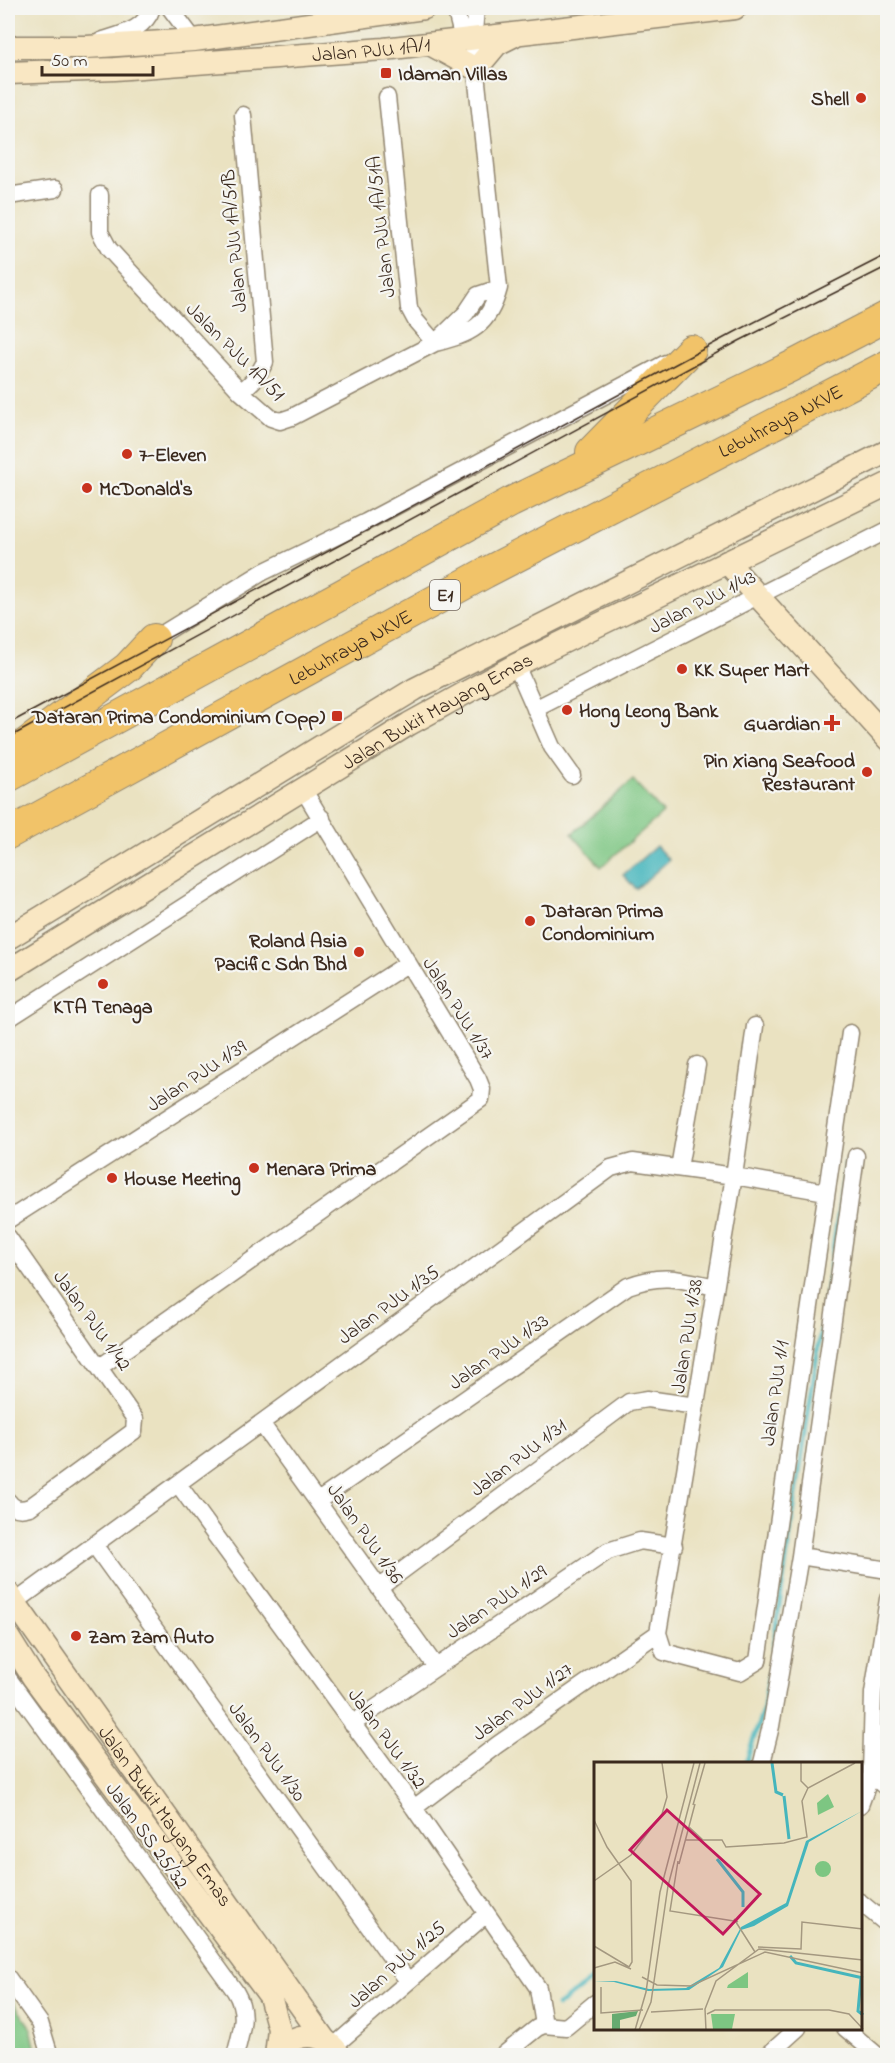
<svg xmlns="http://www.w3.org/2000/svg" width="895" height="2063" font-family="'Indie Flower',sans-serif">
<rect width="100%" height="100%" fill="#f6f6f2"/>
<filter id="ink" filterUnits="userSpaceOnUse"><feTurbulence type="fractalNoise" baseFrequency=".0167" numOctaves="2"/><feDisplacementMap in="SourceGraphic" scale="12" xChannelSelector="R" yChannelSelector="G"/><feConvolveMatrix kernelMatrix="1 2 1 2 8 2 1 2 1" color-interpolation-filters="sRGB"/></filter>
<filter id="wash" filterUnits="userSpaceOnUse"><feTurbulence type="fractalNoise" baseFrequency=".008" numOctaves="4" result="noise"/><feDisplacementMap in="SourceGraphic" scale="24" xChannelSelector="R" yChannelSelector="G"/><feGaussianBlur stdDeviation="1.35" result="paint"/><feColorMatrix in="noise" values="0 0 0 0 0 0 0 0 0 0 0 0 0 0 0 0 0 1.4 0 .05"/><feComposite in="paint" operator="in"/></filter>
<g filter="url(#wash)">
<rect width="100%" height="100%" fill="#eae2c1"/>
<path fill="#7dc682" stroke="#5c7850" stroke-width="1.5" d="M633 780 663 813 601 867 572 834Z
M8 1995 31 2028 37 2055H8Z"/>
<path fill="#45b5bc" stroke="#40706d" stroke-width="1.5" d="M656 846 669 860 636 889 623 875Z"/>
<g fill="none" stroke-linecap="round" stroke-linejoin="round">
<path stroke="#45b5bc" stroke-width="4.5" d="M746 1763 764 1707 846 1163
M557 2006 595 1977"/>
</g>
</g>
<g filter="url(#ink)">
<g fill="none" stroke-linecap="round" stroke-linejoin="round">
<g stroke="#928670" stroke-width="19">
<path id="minor" d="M170 8 194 40
M455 8 463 39 472 44
M101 41C121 34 145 30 152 8
M387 97 409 308 416 321 435 343
M100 195V232L109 249 241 392 271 418 280 421 292 417 435 343C471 334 489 326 499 288L473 45 476 8
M8 196 55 189
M435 343 466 313 478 295 499 288
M241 392 256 378 265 362 243 115
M154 639 263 572 366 522 666 363
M516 665 552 747 572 775
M535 709 888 530
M8 1019 322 818
M755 1026 734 1176 658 1633 664 1652 740 1672 758 1661 850 1033
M679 1168 697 1065
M8 1220 407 964
M8 1237 135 1419 134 1431 30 1507C21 1510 14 1510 8 1501
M100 1367 481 1099 482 1089 478 1079 303 789
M261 1423 436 1667
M178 1484 414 1808 538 1988 544 2025
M318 1501 628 1286C662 1273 680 1279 715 1287
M95 1546 408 1981
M800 1556 888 1570
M379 1588 629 1402 647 1399 696 1406
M14 1603 611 1168 633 1162 734 1176 826 1192
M8 1678 235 1991C249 2014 241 2031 235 2056
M352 1724 608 1551 640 1541 674 1546
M762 1763 771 1726 800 1556 856 1156
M871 1775 888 1789
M860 1805 871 1775 873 1693 888 1599
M414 1808 497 1745 658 1633
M860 1902 888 1925
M8 1978 40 2023 50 2056
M845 2028 878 2056
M334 2046 485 1915
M502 2056 537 2028 544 2025 566 2027 595 2003
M767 2056 798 2028"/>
</g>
<g stroke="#928670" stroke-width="25">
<g id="secondary">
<path d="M430 44 476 69 497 44 513 36"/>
<path d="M8 47H87L194 40 424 8"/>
<path id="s1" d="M8 73 115 69 384 49 735 8"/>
<path d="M727 562 888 739"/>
<path d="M8 938 415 689 888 451"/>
<path id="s2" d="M8 971 409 724 516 665 888 484"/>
<path id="s3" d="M8 1593 324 2039"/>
<path d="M8 1637 33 1677 270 1996 279 2029 276 2056"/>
<path d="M277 2056C292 2029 325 2030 340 2056"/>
</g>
</g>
<g stroke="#928670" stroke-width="32">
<g id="motorway">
<path d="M591 452 691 350"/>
<path d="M8 757 128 667 154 639"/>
<path d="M8 777 511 502 790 367 888 316"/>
<path id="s4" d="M8 834 485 573 888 365"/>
</g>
</g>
<use href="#minor" stroke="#fff" stroke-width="16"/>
<use href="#secondary" stroke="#f9e7c3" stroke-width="22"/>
<use href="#motorway" stroke="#f1c369" stroke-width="30"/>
<path stroke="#3b2a1e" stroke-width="1.5" d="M8 724 735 332 888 254
M8 738 739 341 888 266"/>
</g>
</g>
<g fill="#c8321e" stroke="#f6f6f2" stroke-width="2">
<rect x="380" y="67" width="12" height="12" rx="3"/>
<circle cx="861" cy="98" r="6"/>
<circle cx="127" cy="454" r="6"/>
<circle cx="87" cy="488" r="6"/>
<circle cx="682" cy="669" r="6"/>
<circle cx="567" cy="710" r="6"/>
<rect x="331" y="710" width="12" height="12" rx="3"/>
<path d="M829 714h6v6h6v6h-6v6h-6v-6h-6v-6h6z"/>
<circle cx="867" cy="772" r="6"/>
<circle cx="530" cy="921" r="6"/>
<circle cx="359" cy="952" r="6"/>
<circle cx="103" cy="984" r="6"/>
<circle cx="254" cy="1168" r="6"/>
<circle cx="112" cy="1178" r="6"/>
<circle cx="76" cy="1636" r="6"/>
</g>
<g text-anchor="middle" stroke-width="4.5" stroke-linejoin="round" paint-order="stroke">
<rect fill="#f6f6f2" stroke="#73675e" stroke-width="1.5" x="430" y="580" width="30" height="30" rx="4.5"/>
<g font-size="18" font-weight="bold" fill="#3b2a1e">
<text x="445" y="601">E1</text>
</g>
<g font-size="20" fill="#3b2a1e" stroke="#f6f6f2">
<text dy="7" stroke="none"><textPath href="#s1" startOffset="364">Jalan PJU 1A/1</textPath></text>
<text transform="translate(380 227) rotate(-96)" y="7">Jalan PJU 1A/51A</text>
<text transform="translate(233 241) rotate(-95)" y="7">Jalan PJU 1A/51B</text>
<text transform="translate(236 351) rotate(45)" y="7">Jalan PJU 1A/51</text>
<text dy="7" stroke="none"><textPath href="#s4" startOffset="876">Lebuhraya NKVE</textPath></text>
<text transform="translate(702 601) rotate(-27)" y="7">Jalan PJU 1/43</text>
<text dy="7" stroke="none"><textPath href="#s4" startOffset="390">Lebuhraya NKVE</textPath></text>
<text dy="7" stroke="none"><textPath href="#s2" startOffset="502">Jalan Bukit Mayang Emas</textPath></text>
<text transform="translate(459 1008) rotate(58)" y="7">Jalan PJU 1/37</text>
<text transform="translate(196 1075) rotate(-33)" y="7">Jalan PJU 1/39</text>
<text transform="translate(388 1304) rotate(-36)" y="7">Jalan PJU 1/35</text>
<text transform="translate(93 1320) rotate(54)" y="7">Jalan PJU 1/42</text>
<text transform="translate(686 1336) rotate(-81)" y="7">Jalan PJU 1/38</text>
<text transform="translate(498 1351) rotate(-35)" y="7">Jalan PJU 1/33</text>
<text transform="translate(774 1393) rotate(-82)" y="7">Jalan PJU 1/1</text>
<text transform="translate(518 1457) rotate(-37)" y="7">Jalan PJU 1/31</text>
<text transform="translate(366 1533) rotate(55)" y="7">Jalan PJU 1/36</text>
<text transform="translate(496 1601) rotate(-34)" y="7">Jalan PJU 1/29</text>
<text transform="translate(522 1701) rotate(-36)" y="7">Jalan PJU 1/27</text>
<text transform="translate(388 1738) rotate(54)" y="7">Jalan PJU 1/32</text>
<text transform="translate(268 1751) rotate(54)" y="7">Jalan PJU 1/30</text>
<text dy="7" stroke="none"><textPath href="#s3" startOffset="273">Jalan Bukit Mayang Emas</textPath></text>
<text transform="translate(148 1835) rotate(54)" y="7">Jalan SS 25/32</text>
<text transform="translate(396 1964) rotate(-41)" y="7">Jalan PJU 1/25</text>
</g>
<g font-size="20" font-weight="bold" fill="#3b2a1e" stroke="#f6f6f2" text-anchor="start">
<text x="398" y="80">Idaman Villas</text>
<text x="849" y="105" text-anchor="end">Shell</text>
<text x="139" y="461">7-Eleven</text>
<text x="99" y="495">McDonald's</text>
<text x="694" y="676">KK Super Mart</text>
<text x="579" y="717">Hong Leong Bank</text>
<text x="325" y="723" text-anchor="end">Dataran Prima Condominium (Opp)</text>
<text x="820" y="730" text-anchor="end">Guardian</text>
<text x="855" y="767" text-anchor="end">Pin Xiang Seafood<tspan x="855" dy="23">Restaurant</tspan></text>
<text x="542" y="917">Dataran Prima<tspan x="542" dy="23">Condominium</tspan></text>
<text x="347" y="947" text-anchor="end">Roland Asia<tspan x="347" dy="23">Pacific Sdn Bhd</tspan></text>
<text x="103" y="1013" text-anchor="middle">KTA Tenaga</text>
<text x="266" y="1175">Menara Prima</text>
<text x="124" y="1185">House Meeting</text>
<text x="88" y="1643">Zam Zam Auto</text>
</g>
</g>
<g transform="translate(594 1762)">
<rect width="268" height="268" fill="#eae2c1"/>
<path d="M234 32 240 45 224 53 223 41ZM221 107a8 8 0 1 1 16 0a8 8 0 1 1-16 0ZM154 210V226H133L134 223ZM117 252H141L138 267H119Z" fill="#7dc682"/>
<path d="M44 249 42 254 26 258V268H18V252Z" fill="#66ab70"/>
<path d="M268 49 215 80 194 144 160 164 147 168 129 205 95 228 54 229 20 220H0L22 219 55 227 92 226 125 206 147 165 192 141 212 79Z" fill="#45b5bc"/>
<path fill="none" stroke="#45b5bc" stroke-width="3" d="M178 1 182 30 189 33M190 34 195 77M123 97 149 130V145M196 194 202 201 269 216M267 216 264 249 269 253"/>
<path fill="none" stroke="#a49880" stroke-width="1.5" d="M207 1V19L214 26M99 43 111 1M0 58 13 85 37 119 38 200 35 205 0 184M95 65 109 78M91 78H128L132 85 190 81 213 75 208 39 214 26 261 1M84 99 76 149 140 159M85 102 101 42M0 119 37 93 68 52 73 35 68 1M144 160 140 157 161 190M164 185 207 187 208 160 269 167M0 206 21 200 37 207M48 215 63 223 97 224 171 190 269 211M7 225V251L49 248M57 250 109 247M113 252 121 248H235L255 252 269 267M41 268 52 230 66 130 100 1M45 268 57 240 74 124 106 1M112 268 111 247 122 219 165 187 269 198"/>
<path fill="#c2185b" fill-opacity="0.15" stroke="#c2185b" stroke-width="3" d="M73 48 166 132 129 172 36 88Z"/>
<rect width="268" height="268" fill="none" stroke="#3b2a1e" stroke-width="3"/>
</g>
<rect width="895" height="2063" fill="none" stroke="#f6f6f2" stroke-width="30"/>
<path d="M42 66v9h111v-9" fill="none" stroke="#3b2a1e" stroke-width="3"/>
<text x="51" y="66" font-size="18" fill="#3b2a1e" stroke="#f6f6f2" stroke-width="4.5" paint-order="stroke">50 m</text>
</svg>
